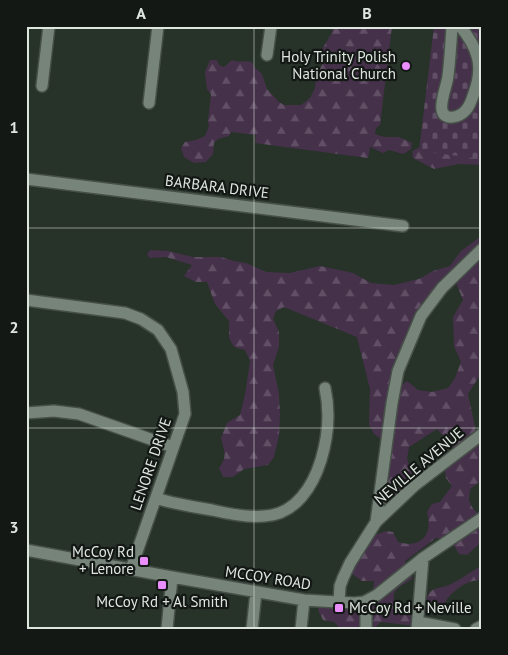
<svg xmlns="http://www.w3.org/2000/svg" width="508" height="655" font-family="'PT Sans',sans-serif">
<defs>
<pattern id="forest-firs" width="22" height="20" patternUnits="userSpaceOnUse" patternTransform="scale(1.25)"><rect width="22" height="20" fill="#46314b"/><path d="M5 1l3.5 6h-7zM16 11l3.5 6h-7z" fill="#604f65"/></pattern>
<pattern id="cemetery-stones" width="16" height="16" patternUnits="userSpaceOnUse" patternTransform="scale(1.25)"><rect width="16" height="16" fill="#46314b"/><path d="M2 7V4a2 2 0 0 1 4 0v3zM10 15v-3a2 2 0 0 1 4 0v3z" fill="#604f65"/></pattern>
</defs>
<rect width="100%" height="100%" fill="#273229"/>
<path fill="url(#forest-firs)" d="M315 26H392L380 125 376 128 375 134 384 137H399L412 143 411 149 403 154 389 150 383 153 370 147 368 158 255 143 256 135 231 132 229 136 218 139 214 143 213 154 206 162 194 163 184 157 181 148 185 142 196 140 205 136 209 126 208 121 211 94 207 89 205 72 210 60H217L219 65 224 67 232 60C239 63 245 60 252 62L254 67 262 74 267 89 279 102 284 105H301L310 98 315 88 316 77 322 65 321 51 333 31 329 27 323 29Z
M425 145 482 151V165L459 164 434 169 413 158 412 151Z
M480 237H482V248L421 310 401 347 391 384 385 442 374 434 369 425 370 389 357 337 284 307 276 311 273 319 279 332V347L273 365 279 394 280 415 279 436 274 457 268 465 244 469 233 477H223L219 468C228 457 224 451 221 438L227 423 240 415 245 395 250 361 245 350 234 347 229 338V321L215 304 207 282H196L184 276 192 265 166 257 150 258 147 255 150 250 168 251 193 257H221L234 261 246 263 266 272 290 273 320 266 353 273 371 283 394 285 419 279 433 271 450 266 461 251Z
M482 251V372L468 394 477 436 456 451 437 429 409 447 407 459 415 483 379 517 396 390 407 381 418 390 432 392 448 388 455 378 461 362 454 346 453 317 463 300 454 278Z
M482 436V480L470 489 469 500 472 507 482 519V538L479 544 467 555 459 554C453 543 450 538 436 538L405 561C407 569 413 570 412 579 402 586 388 590 396 604L418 610 416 626 381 622 373 629H341L334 622 323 620 318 610 321 603 372 599 374 581H362L352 574 351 563 367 538 386 531 393 532 398 542C422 549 433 534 427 512L432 504 440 502 452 486 446 478 444 465Z
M482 566V580C464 580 449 593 442 608L430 610C427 605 425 600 428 595 431 588 440 588 446 586 458 582 469 572 482 566Z"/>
<path fill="url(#cemetery-stones)" d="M434 26H482V159L419 151Z"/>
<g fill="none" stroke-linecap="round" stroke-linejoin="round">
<g stroke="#464f48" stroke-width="14">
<path id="minor" d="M452 26C451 43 450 60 448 76 447 85 440 101 442 110 444 122 460 117 466 110 470 106 472 99 474 93 484 66 478 48 460 26
M267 55 271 26
M42 86 49 26
M149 103 158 26
M26 179 403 226
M26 300 125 313 141 319 158 330 171 349 183 392 185 414 131 569
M26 413 54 411 79 414 173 447
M156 498C174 504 193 507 212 510 229 514 248 518 265 516 296 514 313 486 321 460 328 437 330 411 325 388
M376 522 392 403 398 371 421 316 442 288 482 249
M26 550 172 577 304 600 354 603 364 602 377 595 423 558 482 518
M364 602 366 616V629
M339 603 340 586 343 578 350 563 376 522 414 486 482 434
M418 622 455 629
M167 629 172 577
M252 629 256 592
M301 629 304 600
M417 629 423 558
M476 629 482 626"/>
</g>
<use href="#minor" stroke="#778479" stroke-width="11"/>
</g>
<path fill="none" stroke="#dfe6e0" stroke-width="1" stroke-opacity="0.55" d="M254 26V629M26 228H482M26 428H482"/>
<g fill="#ea8dfd" stroke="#131814" stroke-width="2">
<circle cx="406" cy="66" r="5"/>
<rect x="139" y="556" width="10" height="10" rx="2.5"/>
<rect x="157" y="580" width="10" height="10" rx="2.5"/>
<rect x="334" y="603" width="10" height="10" rx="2.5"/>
</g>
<g text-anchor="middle" stroke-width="4.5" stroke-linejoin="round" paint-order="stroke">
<g font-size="15" fill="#dfe6e0" stroke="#131814" text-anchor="end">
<text x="396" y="62">Holy Trinity Polish<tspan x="396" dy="17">National Church</tspan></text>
<text x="134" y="557">McCoy Rd<tspan x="134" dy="17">+ Lenore</tspan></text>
<text x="162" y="607" text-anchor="middle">McCoy Rd + Al Smith</text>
<text x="349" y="613" text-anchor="start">McCoy Rd + Neville</text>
</g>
<g font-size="15" fill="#dfe6e0" stroke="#131814">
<text transform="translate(217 187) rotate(7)" y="5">BARBARA DRIVE</text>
<text transform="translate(151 464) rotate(-71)" y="5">LENORE DRIVE</text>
<text transform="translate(419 466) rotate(-40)" y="5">NEVILLE AVENUE</text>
<text transform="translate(268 578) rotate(9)" y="5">MCCOY ROAD</text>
</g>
</g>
<rect width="508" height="655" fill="none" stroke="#131814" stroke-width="55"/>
<rect x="28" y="28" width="452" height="600" fill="none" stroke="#dfe6e0" stroke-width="2"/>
<g font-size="16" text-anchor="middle" font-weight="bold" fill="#dfe6e0">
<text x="141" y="19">A</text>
<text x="367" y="19">B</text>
<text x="14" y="133">1</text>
<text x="14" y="333">2</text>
<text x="14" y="533">3</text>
</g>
</svg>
